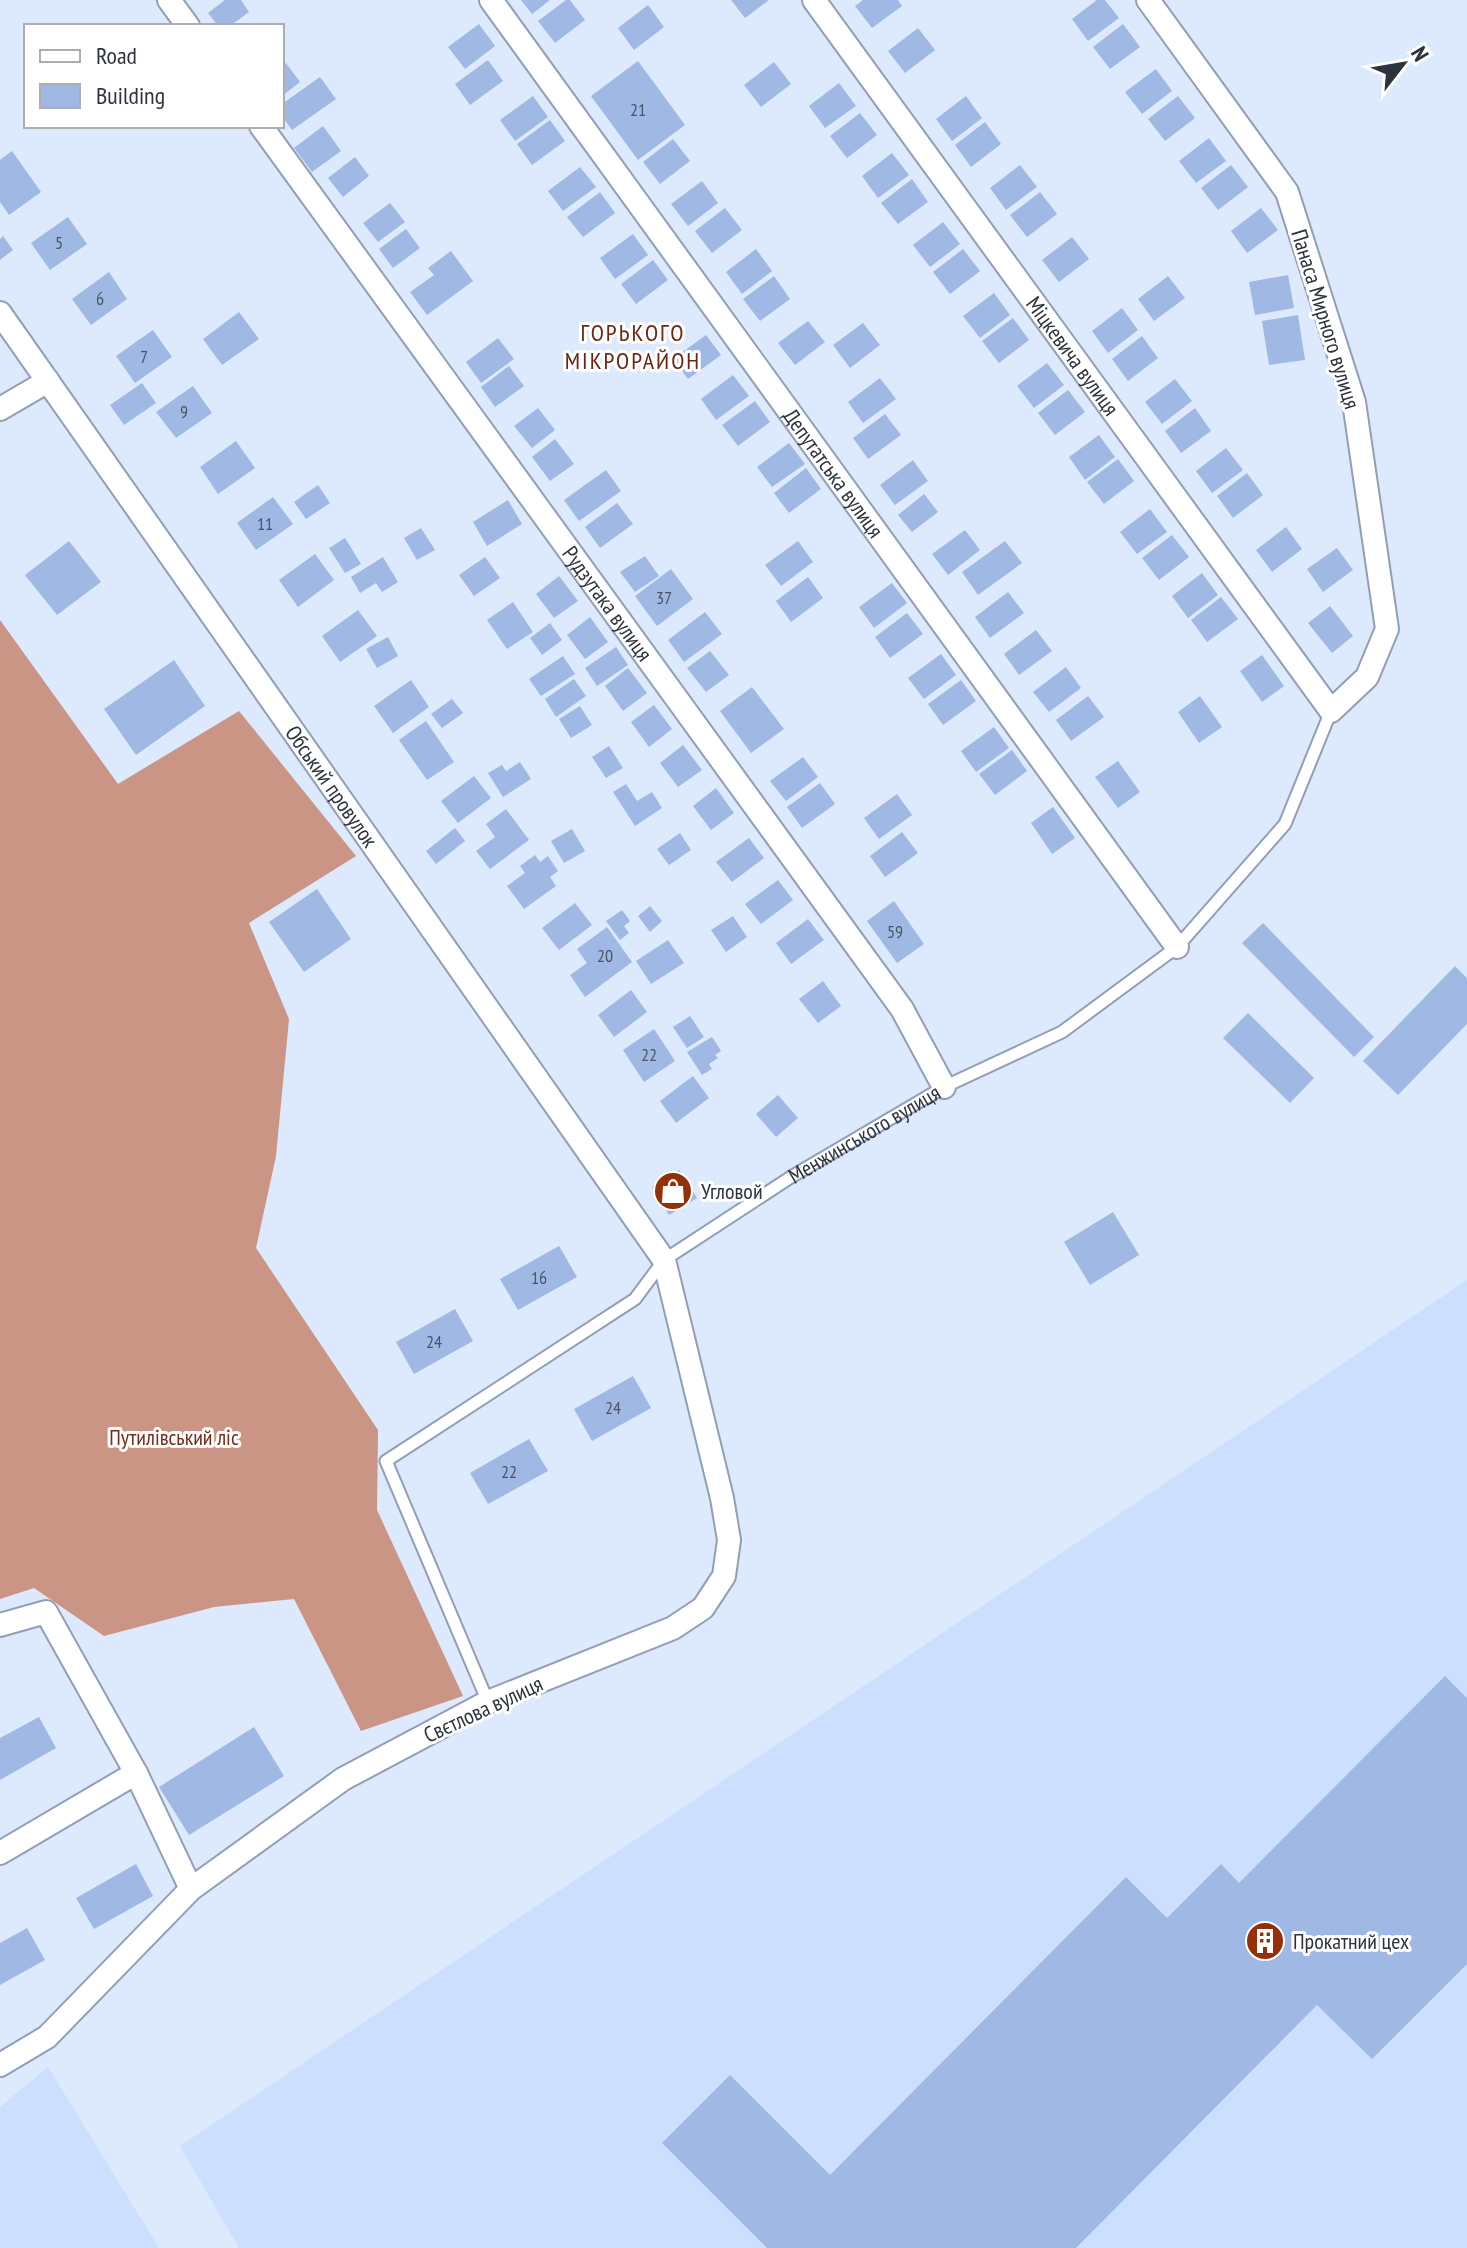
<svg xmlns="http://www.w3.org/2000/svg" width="1467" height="2248" font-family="'PT Sans Narrow',sans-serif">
<rect width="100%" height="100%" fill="#dde9fd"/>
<path fill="#cddfff" d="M1467 1280V2248H239L180 2146Z
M48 2067 159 2248H0V2107Z"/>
<path fill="#ca9584" d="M0 620 118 784 239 711 356 856 249 923 289 1019 276 1156 256 1248 378 1430 377 1510 463 1696 361 1731 294 1599 214 1607 104 1636 34 1588 0 1599Z"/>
<path fill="#9fb8e4" d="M225 0H241L249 12 230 26H218L208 13Z
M521 0H550L532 14Z
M566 0H570L585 20 555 43 538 21Z
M731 0H769L745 18Z
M863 0H898L902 6 872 28 855 6Z
M1097 0H1105L1119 18 1088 41 1072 19Z
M648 5 664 27 634 50 618 28Z
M479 24 495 46 465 69 448 47Z
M1123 24 1140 47 1110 69 1093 47Z
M918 28 935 50 905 73 888 51Z
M488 60 503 81 470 105 455 84Z
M638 61 685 125 638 160 591 96Z
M774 62 791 84 761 107 744 85Z
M286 63 300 82 282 96V65Z
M1156 69 1172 91 1142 114 1125 92Z
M320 77 336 99 292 130 282 116V104Z
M839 83 856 106 825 128 809 106Z
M533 96 548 117 515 141 500 120Z
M966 96 982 118 952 141 936 119Z
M1178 96 1195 118 1165 141 1148 119Z
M860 113 877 135 847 158 830 136Z
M550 120 565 141 532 165 517 144Z
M985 122 1001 144 971 167 955 145Z
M323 126 341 151 312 172 294 148Z
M1209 138 1226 161 1196 183 1179 161Z
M673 139 690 161 660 184 643 162Z
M12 151 41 192 9 215 0 202V160Z
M892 153 909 175 878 198 862 176Z
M355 157 369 176 343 197 328 178Z
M1020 165 1037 187 1006 210 990 188Z
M1231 165 1248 187 1218 210 1201 188Z
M580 167 596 187 563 211 548 191Z
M912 179 928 202 898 224 881 203Z
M702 181 718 203 688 226 671 204Z
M600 192 615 213 583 237 567 217Z
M1040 192 1057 214 1027 237 1010 215Z
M390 203 405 222 378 242 363 223Z
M725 208 742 230 712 253 695 231Z
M1261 208 1278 230 1247 253 1231 231Z
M68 217 87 244 50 270 31 243Z
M943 222 960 244 930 267 913 245Z
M406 229 420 248 393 268 379 249Z
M633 234 648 255 615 279 600 258Z
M3 236 13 250 0 260V239Z
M1072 237 1089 259 1059 282 1042 260Z
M756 249 772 271 742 294 726 272Z
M963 249 980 271 950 294 933 272Z
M451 251 473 281 427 315 410 292 434 275 428 268Z
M653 260 668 280 636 304 621 284Z
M109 272 127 299 91 325 72 299Z
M1288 275 1294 308 1255 315 1249 282Z
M774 276 790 299 760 321 743 299Z
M1168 276 1185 298 1154 321 1138 299Z
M994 293 1010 315 980 338 963 316Z
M1122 308 1138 330 1108 353 1092 331Z
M239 312 259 339 222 365 203 339Z
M1298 315 1305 360 1269 365 1262 321Z
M1013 318 1029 340 999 363 982 341Z
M808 321 825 342 795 365 778 343Z
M863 323 880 345 850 368 833 345Z
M153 330 172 357 135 383 116 356Z
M706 335 721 355 688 379 673 359Z
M1142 336 1158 358 1128 381 1112 359Z
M498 338 514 359 481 383 466 362Z
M1047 363 1064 385 1034 408 1017 386Z
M509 366 524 386 495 407 481 387Z
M733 375 749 396 716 420 701 399Z
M880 378 896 399 863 423 848 402Z
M1175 379 1192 401 1162 424 1145 402Z
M142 383 156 403 124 425 110 405Z
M193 386 212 413 176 438 156 412Z
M1068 390 1085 412 1055 435 1038 413Z
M755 401 770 422 738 446 722 425Z
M538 408 555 430 532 448 514 426Z
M1195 408 1211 431 1181 453 1165 431Z
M885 414 901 435 868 459 853 438Z
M1099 435 1115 457 1085 480 1069 457Z
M555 439 574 464 550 481 532 457Z
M236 441 255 468 218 494 200 467Z
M789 443 805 464 772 487 757 467Z
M1226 448 1243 470 1212 493 1196 471Z
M1118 459 1134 481 1104 504 1087 482Z
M913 460 928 481 895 505 880 485Z
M806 468 821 489 789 513 774 493Z
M606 470 621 491 579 521 564 500Z
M1247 473 1263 495 1233 518 1217 496Z
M318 485 330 503 306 519 294 502Z
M924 494 938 512 912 532 898 515Z
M273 497 293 524 256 550 237 523Z
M508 500 522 524 487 546 473 522Z
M617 503 633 524 600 548 585 527Z
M1150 509 1167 532 1137 554 1120 532Z
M1286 527 1302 549 1272 572 1256 550Z
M421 528 435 550 417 560 404 538Z
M965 530 980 550 948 575 932 554Z
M1172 535 1189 557 1159 580 1142 558Z
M345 538 361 564 345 573 329 548Z
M69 541 101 582 57 615 25 575Z
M798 541 813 562 781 586 765 565Z
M1005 541 1022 563 978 595 962 572Z
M1337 548 1353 570 1323 592 1307 569Z
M315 554 334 580 298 607 279 580Z
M645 556 659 576 635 592 620 572Z
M383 557 398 582 382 592 376 583 360 593 351 577Z
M485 557 500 578 474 596 459 575Z
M671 569 693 599 657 626 635 596Z
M1202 573 1218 595 1188 618 1172 596Z
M559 576 578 601 554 618 536 594Z
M808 577 823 598 791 622 776 601Z
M892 583 907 603 874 628 859 607Z
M1008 592 1024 613 990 638 975 617Z
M1221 597 1238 619 1207 642 1191 620Z
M513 602 533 632 507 649 487 620Z
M1330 606 1353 636 1332 653 1308 623Z
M358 610 377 636 340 662 322 636Z
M705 612 722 634 684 662 668 640Z
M907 613 923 634 890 658 875 637Z
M590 617 608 642 585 659 567 635Z
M550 623 562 640 542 655 530 638Z
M1036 630 1052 651 1019 675 1004 654Z
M388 637 398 656 377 668 366 649Z
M616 647 628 665 597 686 585 668Z
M710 651 729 675 706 692 687 668Z
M941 654 956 675 924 699 908 678Z
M1262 655 1284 686 1262 702 1240 671Z
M563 656 575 674 541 696 529 679Z
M174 660 205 706 136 755 104 709Z
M1066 667 1081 688 1049 712 1033 692Z
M628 668 647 693 623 711 605 686Z
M574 679 586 696 556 717 545 699Z
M411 680 429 707 393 733 374 706Z
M961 680 976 701 943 725 928 704Z
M752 687 784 729 751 753 720 711Z
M1088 696 1104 717 1071 741 1056 720Z
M1200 696 1222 727 1199 743 1178 712Z
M452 699 463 713 442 728 431 714Z
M654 705 672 729 649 747 631 722Z
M580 706 592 725 571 738 559 719Z
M426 721 454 762 427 780 399 740Z
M994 727 1009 748 976 772 961 751Z
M683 745 702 770 678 787 660 763Z
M609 746 623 768 606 778 592 757Z
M1012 750 1027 771 995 795 979 774Z
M803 757 818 777 786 801 770 781Z
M1118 761 1140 792 1118 808 1095 777Z
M520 762 531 779 503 797 488 773 502 765 506 771Z
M474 776 491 798 458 823 441 801Z
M820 783 835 804 802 828 787 807Z
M626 784 637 801 652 792 662 808 635 826 613 792Z
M716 788 734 813 711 830 693 806Z
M897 794 912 815 879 839 864 818Z
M1053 807 1075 838 1052 854 1031 823Z
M506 809 529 840 490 869 476 851 495 837 486 824Z
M455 828 465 841 436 864 426 851Z
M572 829 585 851 564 863 551 841Z
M902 832 918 853 885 877 870 856Z
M680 833 691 850 669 865 657 849Z
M749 838 764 858 732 882 716 862Z
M535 855 540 862 548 856 558 871 550 877 556 886 524 909 507 886 525 873 520 866Z
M778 880 793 900 761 924 745 904Z
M317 889 351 939 304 972 269 922Z
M894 901 924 944 897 963 867 921Z
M575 903 592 925 559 950 542 928Z
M650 906 662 921 650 932 638 916Z
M622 910 630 921 624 926 629 933 620 940 606 921Z
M733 916 747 937 726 952 711 930Z
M808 919 824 940 791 964 776 943Z
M1263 923 1374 1037 1354 1057 1242 943Z
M607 927 632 962 585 997 570 975 587 963 577 949Z
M668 940 684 963 651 984 636 961Z
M1455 966 1467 978V1024L1398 1095 1363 1061Z
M823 981 841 1006 818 1023 799 999Z
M631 990 647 1012 614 1037 598 1015Z
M1248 1013 1314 1078 1290 1103 1223 1038Z
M690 1016 704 1037 687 1048 673 1027Z
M654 1029 675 1061 644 1082 623 1050Z
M712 1037 721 1051 715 1055 718 1058 709 1064 712 1069 702 1075 687 1052Z
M693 1076 709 1098 676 1123 660 1101Z
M778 1095 798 1118 776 1137 756 1114Z
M679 1170 697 1198 669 1215 652 1187Z
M1113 1212 1139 1255 1090 1285 1064 1242Z
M559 1246 577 1277 518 1310 500 1279Z
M455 1309 473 1341 414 1374 396 1342Z
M633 1376 651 1408 592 1441 574 1409Z
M529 1439 548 1471 488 1504 470 1473Z
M1445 1676 1467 1698V1964L1372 2059 1317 2005 1076 2248H767L662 2143 730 2075 830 2175 1126 1877 1167 1918 1221 1864 1239 1883Z
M39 1717 56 1748 0 1780V1738Z
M254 1727 284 1776 189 1835 159 1787Z
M136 1864 153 1896 94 1929 76 1898Z
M27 1928 45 1960 0 1985V1943Z"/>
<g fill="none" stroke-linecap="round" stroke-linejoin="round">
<g stroke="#919eb6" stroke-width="15">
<g id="service">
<path id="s1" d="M488 1702 386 1461 635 1299 664 1260 791 1177 944 1087 1062 1032 1177 947 1285 824 1331 711"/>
</g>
</g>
<g stroke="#919eb6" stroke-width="26">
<g id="minor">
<path d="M169 0 188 26"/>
<path id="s2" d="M491 0 1177 947"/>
<path id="s3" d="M814 0 1331 711 1367 677 1387 629 1354 402 1287 192 1148 0"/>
<path id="s4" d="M261 126 902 1009 944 1087"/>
<path id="s5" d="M0 313 664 1260 722 1498 729 1540 724 1576 703 1608 673 1628 488 1702 343 1779 191 1889 47 2037 0 2065"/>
<path d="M0 409 48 381"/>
<path d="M0 1625 46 1612 136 1773 191 1889"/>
<path d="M0 1853 136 1773"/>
</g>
</g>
<use href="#service" stroke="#fff" stroke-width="11"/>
<use href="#minor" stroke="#fff" stroke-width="22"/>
</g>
<defs>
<g id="shop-disc" transform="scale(2)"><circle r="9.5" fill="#952f08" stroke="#fff"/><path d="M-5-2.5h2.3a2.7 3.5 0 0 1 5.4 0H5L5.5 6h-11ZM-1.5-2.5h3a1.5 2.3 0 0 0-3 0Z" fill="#fff"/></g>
<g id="building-disc" transform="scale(2)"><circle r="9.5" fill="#952f08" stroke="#fff"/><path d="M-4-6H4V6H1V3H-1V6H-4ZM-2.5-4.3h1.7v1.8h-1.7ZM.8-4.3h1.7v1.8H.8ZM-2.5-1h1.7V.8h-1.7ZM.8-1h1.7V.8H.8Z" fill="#fff"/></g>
</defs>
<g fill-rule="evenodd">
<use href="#shop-disc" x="673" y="1191"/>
<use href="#building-disc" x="1265" y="1941"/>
</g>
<g text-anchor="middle" stroke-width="6" stroke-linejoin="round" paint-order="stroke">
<g font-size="18" fill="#4a5466">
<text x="638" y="116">21</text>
<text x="59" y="249">5</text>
<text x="100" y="305">6</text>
<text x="144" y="363">7</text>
<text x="184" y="418">9</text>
<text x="265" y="530">11</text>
<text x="664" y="604">37</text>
<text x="895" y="938">59</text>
<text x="605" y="962">20</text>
<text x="649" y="1061">22</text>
<text x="539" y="1284">16</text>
<text x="434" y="1348">24</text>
<text x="613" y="1414">24</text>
<text x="509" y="1478">22</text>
</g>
<g font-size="22" fill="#2d323c" stroke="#fff">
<text transform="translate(1326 319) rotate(73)" y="8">Панаса Мирного вулиця</text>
<text dy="8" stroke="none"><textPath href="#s3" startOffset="440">Міцкевича вулиця</textPath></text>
<text dy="8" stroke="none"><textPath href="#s2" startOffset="584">Депутатська вулиця</textPath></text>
<text dy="8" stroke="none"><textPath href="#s4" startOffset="590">Рудзутака вулиця</textPath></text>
<text dy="8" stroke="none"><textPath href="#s5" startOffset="578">Обський провулок</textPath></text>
<text dy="8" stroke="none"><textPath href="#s1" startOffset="844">Менжинського вулиця</textPath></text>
<text transform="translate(483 1709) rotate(-25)" y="8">Свєтлова вулиця</text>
</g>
<g font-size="22" fill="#2d323c" stroke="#fff" text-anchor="start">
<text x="701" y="1199">Угловой</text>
<text x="1293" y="1949">Прокатний цех</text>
</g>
<g font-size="22" fill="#712f1a" stroke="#fff">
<text x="174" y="1445">Путилівський ліс</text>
</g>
<g font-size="24" letter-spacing="2" fill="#6b2914" stroke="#fff">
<text x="633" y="341">ГОРЬКОГО<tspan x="633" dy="28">МІКРОРАЙОН</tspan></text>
</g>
</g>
<rect x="24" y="24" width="260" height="104" fill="#ffffff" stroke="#abadb1" stroke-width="2"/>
<rect x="40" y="50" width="40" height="12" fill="#ffffff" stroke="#abadb1" stroke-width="2"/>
<text x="96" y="64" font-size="24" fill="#2d323c">Road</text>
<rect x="40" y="84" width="40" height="24" fill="#9fb8e4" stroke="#abadb1" stroke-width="2"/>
<text x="96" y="104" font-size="24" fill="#2d323c">Building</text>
<g transform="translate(1403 64) rotate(59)" stroke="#ffffff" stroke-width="6" paint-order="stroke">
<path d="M0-6L14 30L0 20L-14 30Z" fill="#2d323c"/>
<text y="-12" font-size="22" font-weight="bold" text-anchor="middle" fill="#2d323c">N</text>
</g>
</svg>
